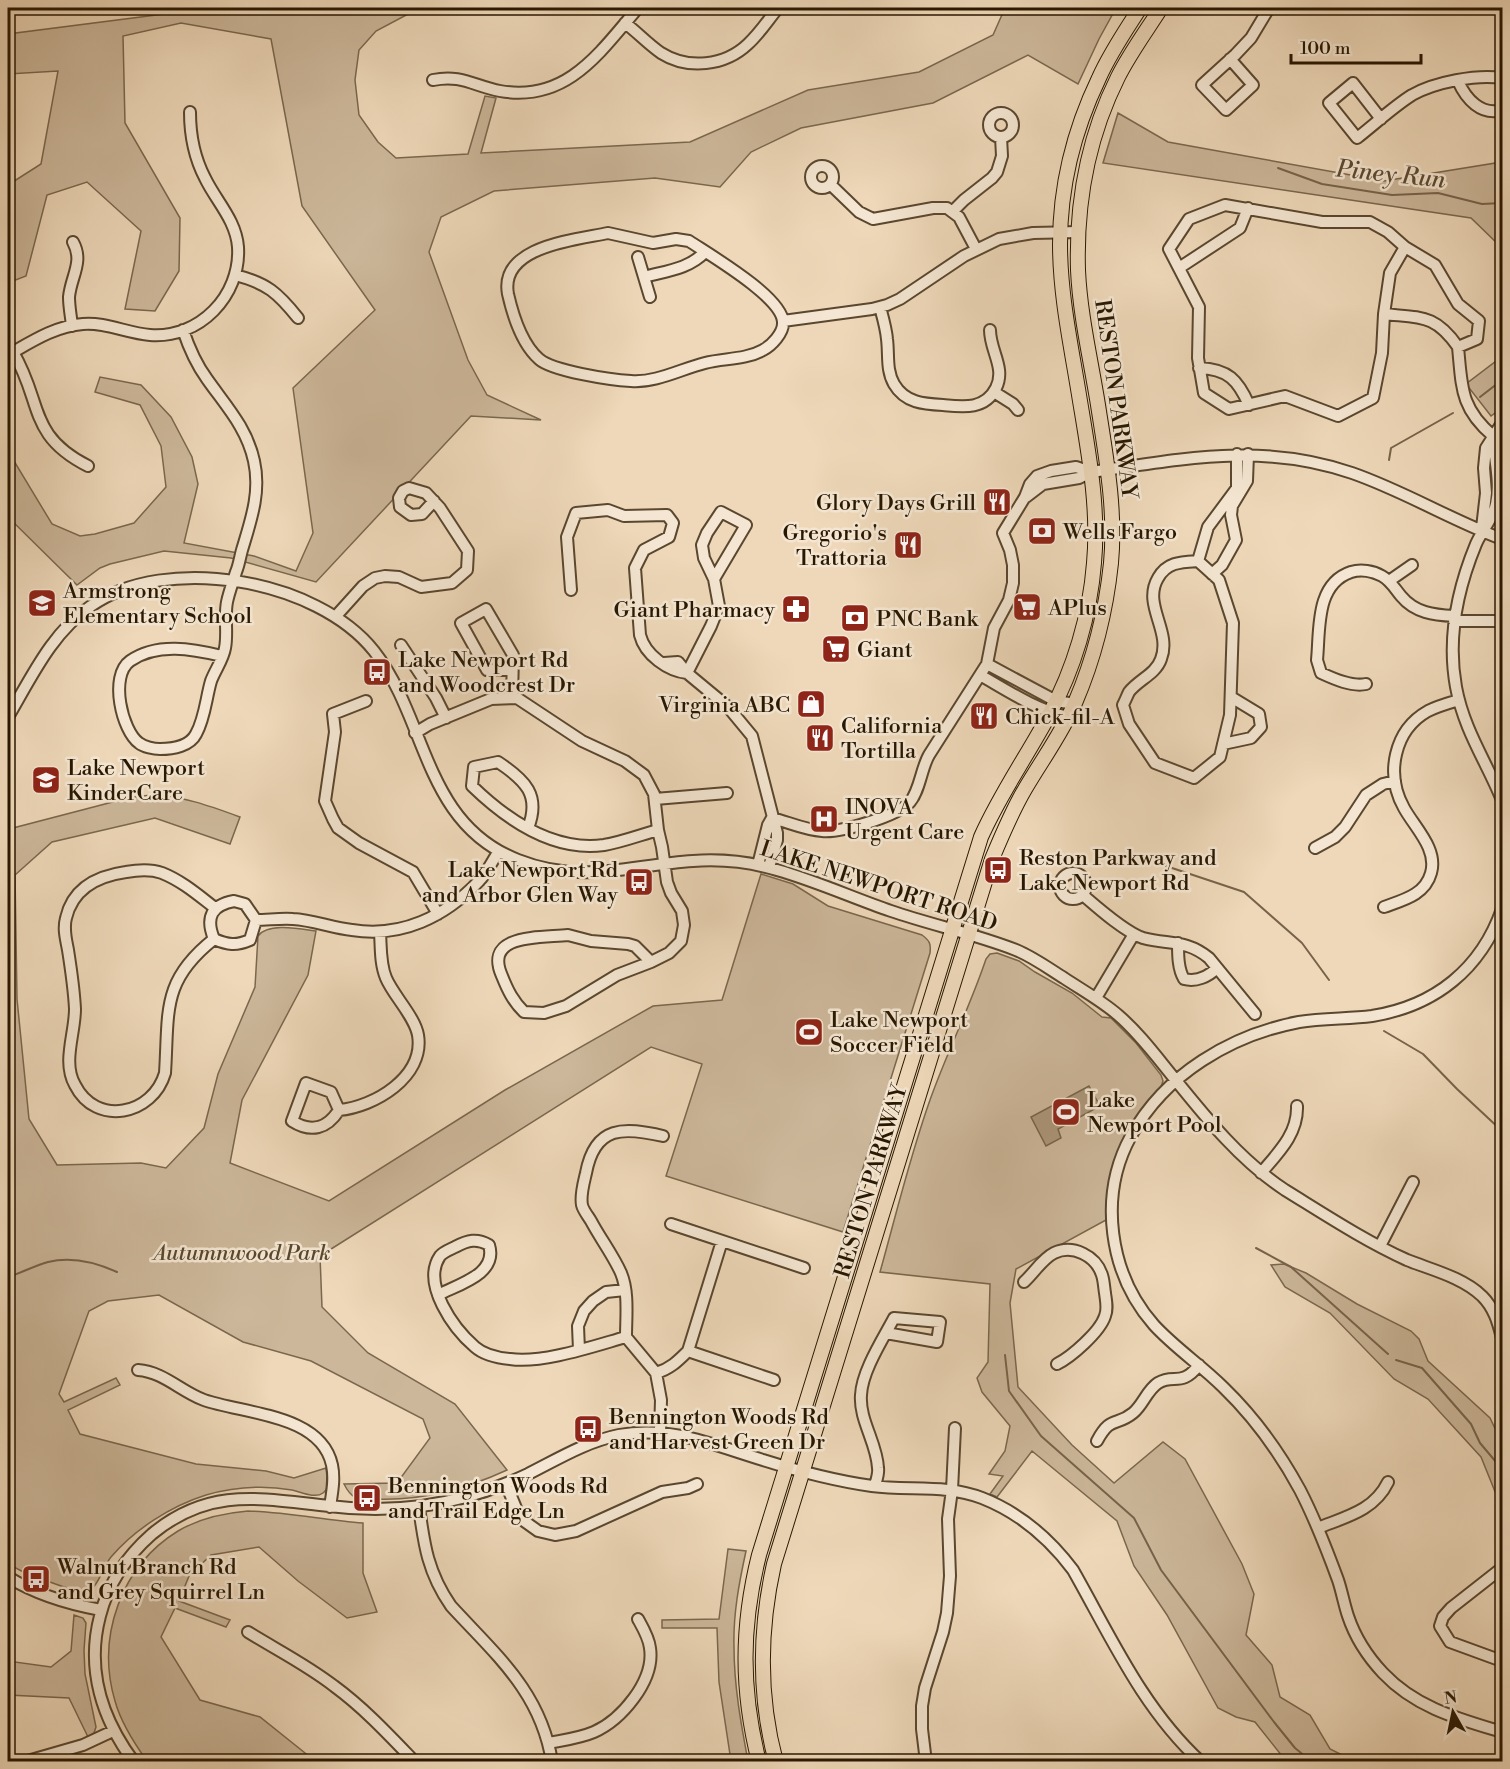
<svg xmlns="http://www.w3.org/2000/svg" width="1510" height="1769" font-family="'Libre Bodoni',serif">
<rect width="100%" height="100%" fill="#eed8b9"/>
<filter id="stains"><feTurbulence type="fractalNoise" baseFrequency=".00333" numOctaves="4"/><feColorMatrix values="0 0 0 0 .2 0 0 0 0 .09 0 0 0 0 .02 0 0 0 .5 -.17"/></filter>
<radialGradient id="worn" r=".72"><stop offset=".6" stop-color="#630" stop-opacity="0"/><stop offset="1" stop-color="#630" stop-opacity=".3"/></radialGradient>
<path fill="#ccb79a" stroke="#7a674e" stroke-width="1.5" d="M211 8H439L410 13 376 31 359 50 355 80 359 115 378 142 396 158 468 154 485 96 496 98 481 153 690 142 808 90 919 72 993 35 1005 8H1116L1099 39 1078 84 1028 55 933 103 801 128 751 152 720 187 655 178 494 191 441 217 429 252 468 360 487 395 541 420 471 416 316 582 231 558 164 551 110 564 100 568 77 585 8 517V451L52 524 80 536 95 534 134 523 166 487 161 446 140 405 95 392 100 377 141 385 171 417 192 457 198 484 184 543 254 556 296 571 313 533 293 388 375 310 302 206 271 39 181 23 123 36 125 123 180 218 179 271 155 311 125 309 141 231 87 182 47 195 26 276 8 283V185L41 164 58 71 8 74V34Z
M1118 113 1168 142 1384 181 1502 162V248L1471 218 1103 163Z
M1502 336V408L1491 416 1466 384 1496 361Z
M151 795C183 796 210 806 240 817L230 844 155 818 52 842 15 875 17 999 29 1119 57 1165 141 1163 166 1168 204 1128 218 1074 255 987 258 936C268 922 301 929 316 931L308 975 242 1100 230 1163 329 1201 505 1090 653 1006 722 1000 761 874 793 884 828 906 922 935C930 941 931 944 930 953L843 1232 666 1176 702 1064 651 1047 320 1256 322 1307 368 1353 455 1404 507 1470C466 1489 421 1501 375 1499 369 1499 362 1500 356 1498 350 1495 347 1490 344 1484L397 1483 430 1438 423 1419 311 1361 243 1342 159 1295 108 1301 89 1311 59 1394 64 1402 116 1378 120 1385 68 1410 80 1434 196 1464 266 1471 294 1478 326 1468C327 1476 331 1487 323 1493 315 1499 301 1492 292 1490 263 1485 234 1487 206 1495 171 1506 135 1529 111 1557 101 1569 98 1593 81 1593L27 1574 10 1565 8 1563V826L9 829 128 798Z
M997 953 1019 961 1035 972 1072 993 1102 1017 1111 1018 1136 1043 1161 1075 1163 1081 1161 1087C1126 1127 1107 1165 1106 1220L1016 1269 1010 1303 1018 1387 1072 1445 1114 1483 1163 1442 1185 1459 1242 1564 1254 1594 1246 1635 1272 1665 1280 1697 1310 1715 1330 1749 1354 1761H1286L1255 1722 1236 1717 1218 1708 1167 1615 1134 1566 1117 1521 1032 1451 997 1497 990 1494 1003 1476 989 1474 1005 1451 1010 1426 982 1392 977 1378 988 1362 990 1284 880 1272C896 1215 910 1156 930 1100 947 1052 970 1007 986 959L990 954Z
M1284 1264 1306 1273 1357 1304 1411 1331 1419 1339 1428 1361 1490 1418 1502 1443V1502L1500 1504 1481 1457 1428 1399 1394 1379 1330 1313 1285 1287 1271 1265Z
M248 1511C287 1512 324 1520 363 1523V1573L377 1612 347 1618 298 1581 259 1547 211 1555 189 1576 179 1601 230 1620 226 1627 175 1608 161 1637 200 1700 260 1717 315 1761 220 1762 214 1759 210 1762 147 1761C134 1743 121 1723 115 1701 96 1637 121 1566 178 1531 200 1518 224 1513 248 1511Z
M728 1549 746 1551C739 1583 733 1615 734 1647 734 1686 741 1724 748 1761H731L719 1682 717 1628H662V1620L719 1619Z
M74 1615 83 1618 86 1623 84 1650 85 1674 96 1727 94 1733 88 1737 69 1698 8 1695V1661L51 1667 71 1651Z"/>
<path fill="#ab967a" stroke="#77634a" stroke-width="1.5" d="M1089 1086 1100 1106 1058 1129 1061 1138 1046 1146 1031 1117Z"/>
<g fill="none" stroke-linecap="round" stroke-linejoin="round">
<path stroke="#77634a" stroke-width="2" d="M1278 168 1322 184 1392 195 1438 193 1482 204 1502 203
M1480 397 1502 380
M1389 460 1391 448 1453 413
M1166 866 1244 892 1302 943 1329 980
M1384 1031 1423 1054 1457 1089 1502 1131
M1256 1248 1291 1267 1388 1354
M8 1277C21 1273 34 1266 48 1262 72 1256 95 1262 117 1272
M1005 1355 1009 1391 1041 1436 1134 1518 1161 1570 1274 1722 1295 1748 1312 1762
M1396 1360 1422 1368 1471 1424 1480 1443 1496 1462"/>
<g stroke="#5a472f" stroke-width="14">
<path id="minor" d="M625 23C637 32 648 44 661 53 688 70 725 66 748 44 760 33 768 20 778 8
M1230 59 1253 85 1226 110 1202 85 1235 55 1251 38 1269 8
M433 80C461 74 474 86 500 91 567 103 600 52 638 8
M1458 81C1466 99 1481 116 1502 110
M989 125a12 12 0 1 1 24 0a12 12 0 1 1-24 0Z
M1381 119 1353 83 1329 103 1357 138C1375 124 1393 107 1412 95 1435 82 1477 74 1502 78
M811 177a11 11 0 1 1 22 0a11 11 0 1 1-22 0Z
M831 185 859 212 873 219 933 208H947L959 217 976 249
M953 211 964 200 992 178 997 172 1002 156 1001 137
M608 233 653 243 676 239 689 241C710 255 782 297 783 322 784 333 771 346 763 350 745 360 724 358 705 363 681 369 656 383 631 381 611 380 552 371 539 359 522 344 513 316 508 294 499 246 576 240 608 233Z
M1405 247 1390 273 1384 314 1382 353 1373 398 1338 416 1285 396 1229 409 1204 393 1198 358 1199 307 1169 249 1189 219 1225 205 1322 222H1370L1388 232 1405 247 1435 265 1458 304 1479 321 1477 339 1458 347C1462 387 1460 408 1493 436
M638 257 650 297
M1179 268 1240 228 1248 208
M235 275C267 283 278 293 298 318
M644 277C666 271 689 269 705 252
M880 307C883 318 886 328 887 339 889 355 886 370 894 384 905 403 924 404 943 405 963 407 985 410 996 388 1006 368 990 351 990 330
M1384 314C1421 318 1435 314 1458 347
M783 321 872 309 887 305 900 299 964 256 999 239 1033 233 1079 232
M72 326C71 316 69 307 69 297 71 276 84 262 73 242
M183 330C189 348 196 364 207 379 226 406 247 428 254 461 261 492 251 520 242 550 240 557 239 565 236 572 233 582 229 592 227 602 224 617 228 633 225 648 223 660 215 670 211 681 206 698 205 718 196 734 190 746 173 749 160 749 154 749 144 747 139 743 122 731 109 676 130 661 157 642 193 649 222 656
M13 352C43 402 27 435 88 466
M8 355C31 342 55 326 83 324 105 322 127 333 150 335 199 339 241 296 238 247 236 220 216 201 205 178 194 157 190 136 190 112
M1199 368C1228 369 1238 380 1249 405
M994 392 1013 404 1018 410
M1493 436C1494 458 1501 482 1496 504 1493 519 1482 530 1476 544 1457 590 1447 638 1456 687 1464 730 1486 761 1502 800
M1026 497 1043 484 1079 478 1091 472C1183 459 1262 442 1352 473 1404 491 1451 520 1502 539
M1482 528 1486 493 1484 468 1486 448 1502 423
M1198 561 1219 580 1233 623 1230 715 1220 757 1194 778 1155 763 1129 724 1123 705C1125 701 1127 696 1129 692 1138 680 1156 674 1161 659 1172 631 1142 605 1158 578 1167 562 1181 562 1198 561Z
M1198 561 1208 527 1237 488V454
M1212 574 1222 565 1236 540 1231 515 1232 506 1247 481 1248 454
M1389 581 1412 565
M571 590 567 537 576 513 608 510 624 516 667 515 673 523 669 537 644 550 635 568 640 635C645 655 668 671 687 673
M336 616 363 586 375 578 385 576 399 577 421 587 452 583 467 570 468 551 440 508 426 493 409 488 403 491 399 498 400 507 411 515 422 514 434 501
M1454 621H1502
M401 645 436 698 446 718
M664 663 678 662 687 673 728 707 752 736 777 833V840L769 867
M987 664 1056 701 1075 704
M687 673 711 626 719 606 714 579 704 558 702 545 707 533 721 512 746 525 714 579
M980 675C1008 691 1036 710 1068 717
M1366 684C1352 687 1334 679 1321 673L1317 660C1320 630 1315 584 1351 572 1361 569 1373 571 1382 576 1391 581 1395 589 1401 596 1415 613 1434 615 1454 616
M512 698 513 655 486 609 461 623 487 670H512
M366 701 333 714 335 732 325 801 333 819 338 828 359 843 413 872 438 914
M8 717C31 678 52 632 91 606 166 553 317 579 374 651 428 720 423 823 518 860 581 885 630 865 693 861 721 859 750 862 777 870 816 881 853 898 891 911 932 925 975 934 1016 950 1033 957 1048 968 1064 978 1082 990 1102 1001 1118 1015 1139 1033 1156 1056 1174 1078 1207 1119 1241 1161 1285 1190 1324 1214 1365 1241 1407 1260 1432 1270 1462 1277 1482 1296 1494 1308 1498 1322 1502 1338
M415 733 430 724 491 699 517 698 582 741 625 761 644 775 654 794 658 830 662 847 667 882 671 893 682 911 684 925 681 941 669 953 651 962
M1223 744 1251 738 1261 727 1259 714 1231 697
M655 799 727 793
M772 818C788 822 805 830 822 831 840 833 898 816 910 802 920 790 921 769 929 755L987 664 994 628 1009 600 1013 583V565L1010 550 1003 533 1025 497 1030 484 1037 476 1051 471 1076 467 1091 472
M528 828C541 795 525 780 498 762L474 767 472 786C506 819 553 852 604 845 622 842 640 835 658 830
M1315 848 1335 837 1345 827 1366 795 1383 784 1395 781
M758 865 768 825 772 818
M1060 886a13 13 0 1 1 26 0a13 13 0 1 1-26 0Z
M1083 895C1098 908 1125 932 1143 938 1168 945 1186 939 1209 958L1255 1014
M234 901 245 904 256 920 250 940C236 946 228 945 214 939 205 917 212 905 234 901Z
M1384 907C1403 900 1425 895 1431 873 1438 849 1415 828 1404 808 1385 774 1394 730 1428 711 1438 706 1449 703 1459 700
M1502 909C1481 969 1435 1006 1372 1016 1348 1019 1323 1018 1299 1022 1231 1035 1165 1074 1131 1136 1098 1196 1109 1274 1154 1325 1175 1348 1201 1365 1223 1387 1253 1416 1280 1453 1300 1490 1315 1519 1327 1550 1338 1580 1342 1592 1344 1604 1348 1616 1355 1637 1368 1657 1383 1673 1416 1708 1459 1719 1502 1732
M256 920C268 920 281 918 293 919 313 920 332 928 352 930 401 938 445 917 479 881 487 873 492 861 499 851
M568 935 591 941 628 944 635 946 651 962 617 975 566 1006 544 1013 524 1012C513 1001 508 991 502 976 483 933 541 938 568 935Z
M214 939C161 981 169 1011 165 1073 153 1115 96 1127 75 1085 62 1062 75 1034 75 1009 74 989 71 969 68 950 66 939 63 929 66 918 73 888 97 876 126 872 137 870 151 869 162 873 182 881 198 895 215 908
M1178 943C1178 955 1178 969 1184 979 1196 982 1208 977 1217 968
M1096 998 1134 934
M306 1083 331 1092 339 1110C327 1129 311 1133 292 1121Z
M339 1110C374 1107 425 1077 418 1035 415 1017 393 995 386 978 380 964 381 947 380 932
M1261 1173C1278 1153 1298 1134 1297 1106
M671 1224 804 1268
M1380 1246 1413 1182
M1024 1282C1034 1273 1042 1259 1054 1253 1073 1244 1096 1256 1102 1275 1104 1281 1104 1287 1105 1293 1106 1301 1108 1309 1105 1316 1100 1332 1071 1357 1057 1364
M438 1295C459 1284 498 1274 489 1245 477 1238 468 1240 455 1247 451 1249 443 1252 440 1256 421 1284 454 1329 475 1347 484 1355 499 1358 510 1359 542 1364 594 1346 626 1337
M626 1337C626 1317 629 1292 621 1273 613 1255 600 1238 591 1221 588 1216 583 1210 582 1205 580 1195 584 1182 586 1173 595 1125 624 1127 663 1136
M626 1337 656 1373 661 1400 660 1433
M579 1350 578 1326 584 1311 593 1301 606 1292 625 1290
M688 1351 774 1380
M138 1370C164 1372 180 1391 204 1400 244 1414 321 1414 332 1465 335 1479 332 1493 330 1507
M656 1373C670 1369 678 1361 688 1351L722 1241
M1097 1441C1111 1415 1116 1427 1133 1413 1143 1405 1147 1390 1158 1383 1174 1373 1181 1388 1199 1365
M506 1484 518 1513 524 1521 538 1531 555 1535 576 1531 662 1492 688 1488 697 1484
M875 1486C876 1481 879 1474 878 1468 877 1443 859 1420 861 1395 862 1371 883 1339 894 1318L940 1322 937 1342 886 1333
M419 1507C424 1545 428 1573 451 1606 496 1655 541 1692 552 1762
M1318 1528C1345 1517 1374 1511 1388 1482
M1502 1568 1451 1608 1443 1617 1440 1626 1450 1642 1502 1661
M8 1577C37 1595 68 1604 101 1610
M248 1632C277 1650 307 1665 334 1686 364 1708 389 1735 415 1762
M549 1743C564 1740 580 1738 594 1732 621 1720 655 1681 650 1648 649 1638 643 1628 638 1619
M24 1762 83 1745 113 1731
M134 1762C102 1719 86 1669 100 1616 108 1584 127 1556 152 1534 210 1486 262 1499 329 1506 360 1510 391 1510 422 1506 459 1501 494 1490 528 1474 558 1459 585 1442 619 1435 670 1425 716 1446 763 1460 798 1471 836 1481 872 1486 909 1491 946 1484 982 1498 1020 1513 1049 1538 1073 1570 1111 1637 1143 1709 1201 1762
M926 1762 922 1729V1706L925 1688 943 1632 947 1613 950 1576 948 1519 952 1490 955 1428"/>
</g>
<g stroke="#281701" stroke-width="16">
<path id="major" d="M759 1762C741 1690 741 1627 759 1555L981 837C1000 794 1027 756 1049 715 1074 669 1090 615 1094 563 1099 509 1089 455 1080 401 1072 350 1060 297 1060 244 1060 186 1074 130 1099 78 1110 53 1126 30 1140 8
M776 1762C758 1695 759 1631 774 1564L992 859C1002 835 1012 811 1025 789 1042 760 1062 733 1075 703 1094 659 1106 611 1111 563 1116 510 1106 457 1098 405 1091 361 1080 315 1078 270 1076 204 1088 137 1118 77 1130 53 1147 30 1161 8"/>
</g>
<use href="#minor" stroke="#f4e6d2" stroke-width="10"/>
<use href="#major" stroke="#eed8b9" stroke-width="14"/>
</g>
<defs>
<g id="restaurant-square" transform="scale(1.5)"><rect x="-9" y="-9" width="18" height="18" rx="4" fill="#8f2418" stroke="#f4e6d2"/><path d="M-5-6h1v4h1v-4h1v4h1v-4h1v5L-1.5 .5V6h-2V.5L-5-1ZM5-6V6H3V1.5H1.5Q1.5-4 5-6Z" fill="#fff"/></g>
<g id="bank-square" transform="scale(1.5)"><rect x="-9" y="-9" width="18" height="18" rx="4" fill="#8f2418" stroke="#f4e6d2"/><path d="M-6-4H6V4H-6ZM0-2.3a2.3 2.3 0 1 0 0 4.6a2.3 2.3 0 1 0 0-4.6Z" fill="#fff"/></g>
<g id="school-square" transform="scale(1.5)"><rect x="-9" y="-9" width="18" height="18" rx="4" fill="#8f2418" stroke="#f4e6d2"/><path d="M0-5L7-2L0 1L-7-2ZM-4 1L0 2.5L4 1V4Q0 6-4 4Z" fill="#fff"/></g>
<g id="supermarket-square" transform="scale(1.5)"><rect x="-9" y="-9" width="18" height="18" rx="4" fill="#8f2418" stroke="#f4e6d2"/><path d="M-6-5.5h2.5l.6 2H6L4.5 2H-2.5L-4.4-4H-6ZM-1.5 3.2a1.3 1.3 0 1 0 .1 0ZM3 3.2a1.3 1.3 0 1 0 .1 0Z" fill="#fff"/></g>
<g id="pharmacy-square" transform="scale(1.5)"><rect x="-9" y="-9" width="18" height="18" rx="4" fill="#8f2418" stroke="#f4e6d2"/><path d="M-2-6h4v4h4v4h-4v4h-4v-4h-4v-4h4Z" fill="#fff"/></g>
<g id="bus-square" transform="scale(1.5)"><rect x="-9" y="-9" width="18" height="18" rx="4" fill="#8f2418" stroke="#f4e6d2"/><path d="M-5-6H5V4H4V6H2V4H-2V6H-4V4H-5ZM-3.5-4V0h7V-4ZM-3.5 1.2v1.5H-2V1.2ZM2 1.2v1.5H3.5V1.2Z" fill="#fff"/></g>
<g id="shop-square" transform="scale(1.5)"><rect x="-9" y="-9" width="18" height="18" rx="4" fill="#8f2418" stroke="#f4e6d2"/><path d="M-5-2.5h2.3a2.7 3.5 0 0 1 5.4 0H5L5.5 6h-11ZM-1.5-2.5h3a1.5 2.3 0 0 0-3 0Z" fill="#fff"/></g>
<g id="hospital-square" transform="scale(1.5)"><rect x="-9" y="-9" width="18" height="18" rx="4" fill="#8f2418" stroke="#f4e6d2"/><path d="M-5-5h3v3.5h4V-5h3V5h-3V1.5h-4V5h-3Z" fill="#fff"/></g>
<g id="stadium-square" transform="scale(1.5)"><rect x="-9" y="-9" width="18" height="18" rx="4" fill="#8f2418" stroke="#f4e6d2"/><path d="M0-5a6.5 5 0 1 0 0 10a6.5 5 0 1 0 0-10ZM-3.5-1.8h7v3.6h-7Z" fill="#fff"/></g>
</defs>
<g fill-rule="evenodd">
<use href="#restaurant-square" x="997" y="502"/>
<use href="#bank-square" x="1042" y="531"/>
<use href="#restaurant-square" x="908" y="545"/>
<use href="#school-square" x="42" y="603"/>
<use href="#supermarket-square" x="1027" y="607"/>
<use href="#pharmacy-square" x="796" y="609"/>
<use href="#bank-square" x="855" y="618"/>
<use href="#supermarket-square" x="836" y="649"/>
<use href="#bus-square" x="377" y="672"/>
<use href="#shop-square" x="811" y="704"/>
<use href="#restaurant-square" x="984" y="716"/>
<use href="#restaurant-square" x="820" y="738"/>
<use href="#school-square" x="46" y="780"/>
<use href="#hospital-square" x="824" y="819"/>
<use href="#bus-square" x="998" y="870"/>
<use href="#bus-square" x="639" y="882"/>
<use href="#stadium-square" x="809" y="1032"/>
<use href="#stadium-square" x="1066" y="1112"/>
<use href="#bus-square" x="588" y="1429"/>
<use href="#bus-square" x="367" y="1498"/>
<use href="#bus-square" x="36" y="1579"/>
</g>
<g text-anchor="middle" stroke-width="5" stroke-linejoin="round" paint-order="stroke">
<g font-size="22" fill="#281701" stroke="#f4e6d2">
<text transform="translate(1117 399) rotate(82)" y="8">RESTON PARKWAY</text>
<text transform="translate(879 885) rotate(18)" y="8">LAKE NEWPORT ROAD</text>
<text transform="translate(870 1181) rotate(-73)" y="8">RESTON PARKWAY</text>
</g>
<g font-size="22" fill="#281701" stroke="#f4e6d2" text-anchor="start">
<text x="976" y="510" text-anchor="end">Glory Days Grill</text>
<text x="1063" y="539">Wells Fargo</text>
<text x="887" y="540" text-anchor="end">Gregorio's<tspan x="887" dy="25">Trattoria</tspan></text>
<text x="63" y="598">Armstrong<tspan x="63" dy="25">Elementary School</tspan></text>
<text x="1048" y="615">APlus</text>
<text x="775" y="617" text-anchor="end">Giant Pharmacy</text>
<text x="876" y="626">PNC Bank</text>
<text x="857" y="657">Giant</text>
<text x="398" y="667">Lake Newport Rd<tspan x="398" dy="25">and Woodcrest Dr</tspan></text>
<text x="790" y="712" text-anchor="end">Virginia ABC</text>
<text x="1005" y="724">Chick-fil-A</text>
<text x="841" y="733">California<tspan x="841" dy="25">Tortilla</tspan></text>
<text x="67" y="775">Lake Newport<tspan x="67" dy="25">KinderCare</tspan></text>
<text x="845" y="814">INOVA<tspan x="845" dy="25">Urgent Care</tspan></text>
<text x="1019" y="865">Reston Parkway and<tspan x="1019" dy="25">Lake Newport Rd</tspan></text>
<text x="618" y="877" text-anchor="end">Lake Newport Rd<tspan x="618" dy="25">and Arbor Glen Way</tspan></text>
<text x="830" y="1027">Lake Newport<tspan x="830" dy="25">Soccer Field</tspan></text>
<text x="1087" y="1107">Lake<tspan x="1087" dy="25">Newport Pool</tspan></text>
<text x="609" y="1424">Bennington Woods Rd<tspan x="609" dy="25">and Harvest Green Dr</tspan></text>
<text x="388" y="1493">Bennington Woods Rd<tspan x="388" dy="25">and Trail Edge Ln</tspan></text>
<text x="57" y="1574">Walnut Branch Rd<tspan x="57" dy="25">and Grey Squirrel Ln</tspan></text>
</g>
<g font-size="22" font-style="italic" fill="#59472f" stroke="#f4e6d2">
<text x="242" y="1260">Autumnwood Park</text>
</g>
<g font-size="24" font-style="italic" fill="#5c4a31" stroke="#f4e6d2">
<text transform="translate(1391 174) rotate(6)" y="8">Piney Run</text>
</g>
</g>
<rect width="1510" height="1769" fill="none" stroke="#eed8b9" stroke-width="30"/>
<rect x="9" y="9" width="1492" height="1751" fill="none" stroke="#281701" stroke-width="3"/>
<rect x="15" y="15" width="1480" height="1739" fill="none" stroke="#281701" stroke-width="1.5"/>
<g transform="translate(1453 1712) rotate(351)" stroke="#f4e6d2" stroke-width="4.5" paint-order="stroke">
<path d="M0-4.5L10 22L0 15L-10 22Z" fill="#281701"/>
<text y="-9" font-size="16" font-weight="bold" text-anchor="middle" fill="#281701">N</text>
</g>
<path d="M1291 54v9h130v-9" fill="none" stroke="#281701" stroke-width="3"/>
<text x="1300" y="54" font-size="18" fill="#281701" stroke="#f4e6d2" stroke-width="4.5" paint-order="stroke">100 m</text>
<rect width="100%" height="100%" filter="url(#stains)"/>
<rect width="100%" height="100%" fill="url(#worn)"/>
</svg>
